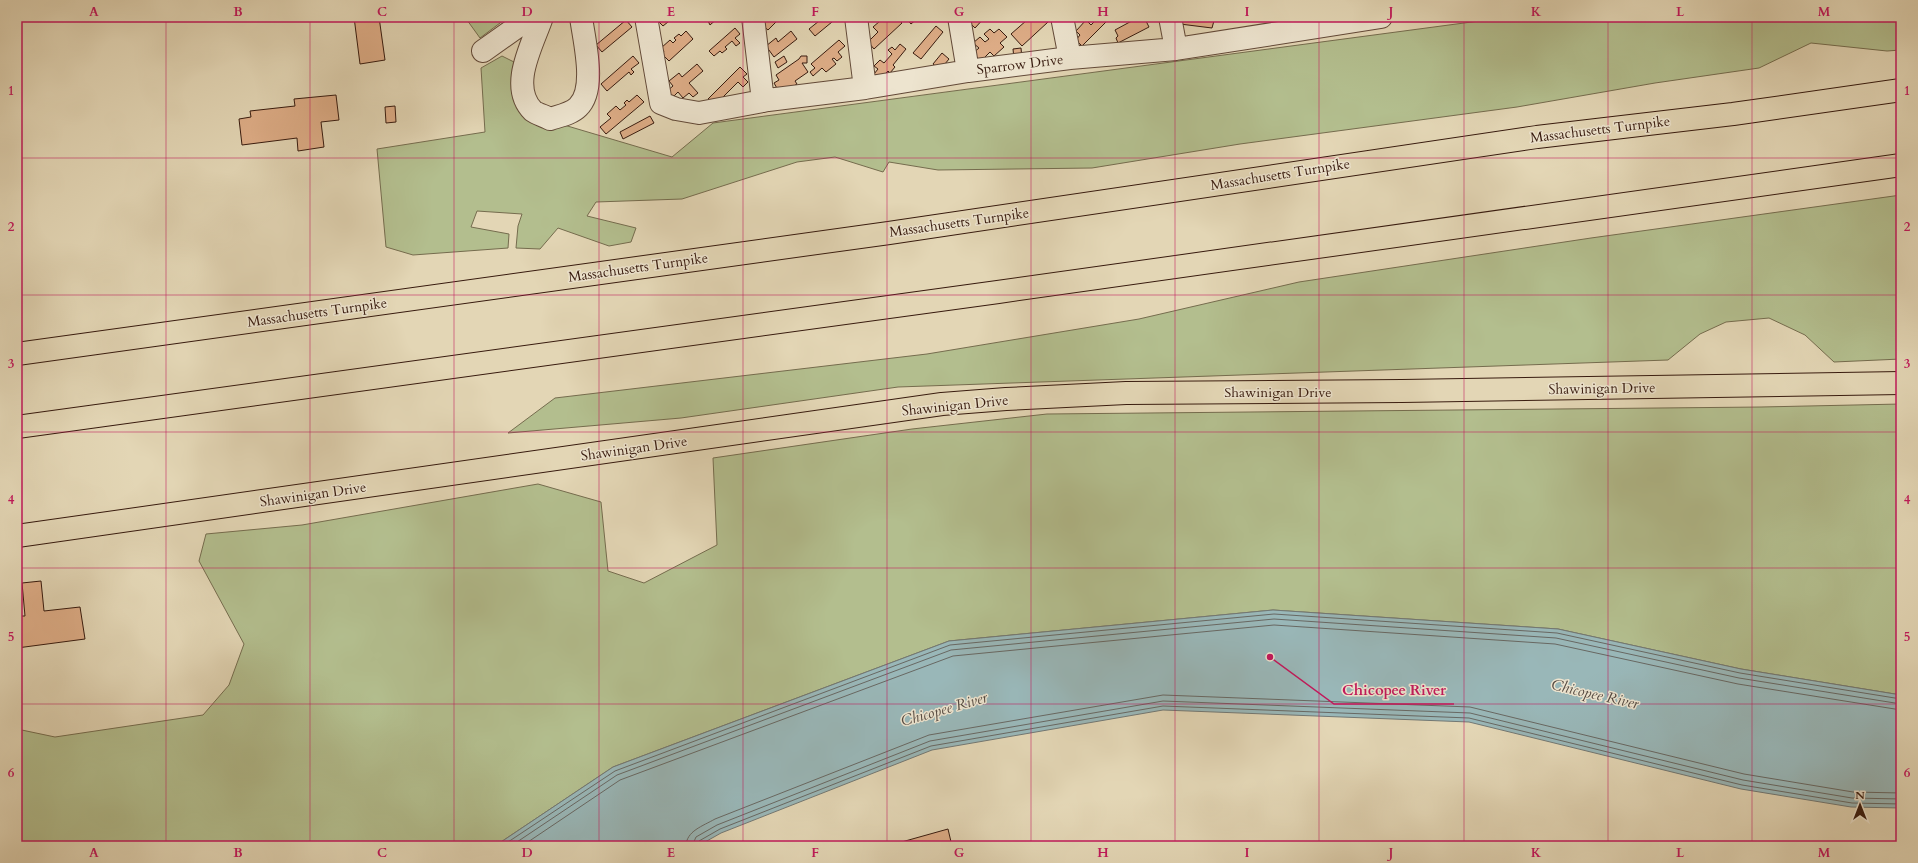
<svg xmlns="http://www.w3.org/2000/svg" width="1918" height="863" font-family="Cardo,serif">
<rect width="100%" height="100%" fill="#e3d6b5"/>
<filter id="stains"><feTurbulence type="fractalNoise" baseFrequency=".005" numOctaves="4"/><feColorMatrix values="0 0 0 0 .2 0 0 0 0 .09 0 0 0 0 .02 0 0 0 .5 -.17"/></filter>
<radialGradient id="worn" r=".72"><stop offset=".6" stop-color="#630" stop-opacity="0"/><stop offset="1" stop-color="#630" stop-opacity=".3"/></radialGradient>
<path fill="#b3be8e" stroke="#756c4e" d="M466 17H508L480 38 467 20Z
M1509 17H1621L1622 20H1713L1718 17H1901V50L1887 51 1811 43 1759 68 1655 83 1517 107 1240 144 1092 168 938 170 889 162 883 172 835 157 797 162 682 199 596 202 587 216 636 228 631 242 609 246 558 228 540 249 516 248 518 226 522 214 477 211 471 227 509 234 508 248 413 255 386 247 377 149 485 132 481 68 502 56 520 65 527 114 672 157 713 123Z
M1901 195V359L1834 362 1805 335 1769 318 1726 322 1700 334 1668 360 898 387 681 418 508 433 555 398 927 354 1139 319 1299 282 1591 238Z
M1901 404V695L1741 669 1558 629 1273 610 949 641 613 767 495 846H17V729L55 737 203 715 229 685 244 644 199 561 206 534 302 525 538 484 601 502 608 571 644 583 717 545 713 458 912 429 1047 414 1761 407Z"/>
<path fill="#99b7b8" stroke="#727874" d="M1273 610 1558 629 1741 669 1901 695V808L1851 807 1741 789 1469 722 1163 710 932 750 721 833 698 846H495L613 767 949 641Z"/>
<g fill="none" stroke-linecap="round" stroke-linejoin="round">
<path stroke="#686863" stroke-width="1" d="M502 846 615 771 950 645 1274 614 1557 633 1740 673 1901 699
M511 846 617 775 951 650 1274 619 1556 638 1739 678 1901 704
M522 846 620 780 953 656 1274 625 1555 644 1738 684 1901 710
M686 846C686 831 703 826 715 819L929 735 1163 695 1470 707 1744 774 1853 792 1901 793
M692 846 696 837 717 825 930 741 1163 701 1470 713 1743 780 1852 798 1901 799
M697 846 699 841 720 829 931 746 1163 706 1469 718 1742 785 1852 803 1901 804"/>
</g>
<path fill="#dead87" stroke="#371a0e" d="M354 17H379L385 60 360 64Z
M593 17H604L598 22Z
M659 17H674L663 26 658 21 661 19Z
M712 17H719L710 25 708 21Z
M762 17H781L768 30 762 25 766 21Z
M824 17H838L815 36 809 29Z
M876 17H896L902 23 874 49 868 42 878 32 873 27 880 21Z
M905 17H919L911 24Z
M970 17H985L975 28 967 20Z
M1025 17H1044L1048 22 1022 46 1011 34 1027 20Z
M1099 17H1111L1082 46 1076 40 1080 35 1076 31 1086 20 1091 25Z
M1139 17H1144L1149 27 1118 43 1116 38 1118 36 1115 30Z
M1180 17H1215L1212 28 1180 24Z
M626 20 632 27 602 52 596 45Z
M936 26 943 32 921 59 913 53Z
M735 28 740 34 735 38 740 43 736 46 732 41 725 47 727 49 722 53 720 51 714 56 709 51Z
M990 29 994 33 999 29 1007 37 1000 43 1004 47 994 56 990 52 981 61 973 53 979 48 973 43 980 37 985 42 989 39 984 34Z
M686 31 693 39 669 61 662 54 664 51 661 48 670 40 673 43 676 40 674 38 679 34 681 36Z
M791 31 797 39 774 57 766 46 776 38 778 42Z
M839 40 845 46 838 52 842 57 837 61 834 58 832 59 836 64 826 72 822 68 813 76 810 72 815 68 811 64Z
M900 44 906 49 893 65 895 67 890 73 888 71 886 73 888 74 880 79 874 74 878 69 874 66 880 60 884 63 892 54 888 50 892 47 895 50Z
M1021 48 1022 59H1014L1013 49Z
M942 53 949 59 940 70 933 64Z
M633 56 639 63 631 69 634 72 631 75 629 72 607 91 601 84Z
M784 56 787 62 778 68 775 62Z
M801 56H807V63H802L808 72 795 81 797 84 786 91 778 90 774 83 779 80 776 75 799 59Z
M697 64 703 71 689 83 698 93 693 97 689 93 683 98 678 92 673 97 667 91 673 86 669 81 679 73 682 77Z
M740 67 747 74 743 77 748 82 743 87 738 82 719 101 713 104 708 99Z
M336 95 339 120 321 122 324 147 298 151 297 138 242 145 239 119 251 117 250 111 295 106 294 99Z
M637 95 644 102 606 134 600 127 611 118 607 114 616 106 620 110 626 105 624 103 627 100 629 102Z
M395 106 396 122 386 123 385 107Z
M650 116 654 123 623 139 620 132Z
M41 581 44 611 80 607 85 639 17 648V616H25L22 583Z
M948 829 952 846H899L898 843Z"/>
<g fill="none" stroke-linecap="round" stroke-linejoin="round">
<g stroke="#624938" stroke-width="24">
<path id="minor" d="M542 17C533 44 508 86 533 111 537 114 545 116 550 119 559 116 571 114 578 107 597 89 584 41 581 17
M646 17 661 103 676 109 699 113 768 100 865 88 968 71 1070 58 1176 49 1381 17
M753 17 763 101
M856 17 865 88
M959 17 968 71
M1062 17 1070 58
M1170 17 1176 49
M483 51 531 17"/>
</g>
<g stroke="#371a0e" stroke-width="24">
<path id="major" d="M17 536 942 404 1006 399 1126 393 1402 391 1901 383"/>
</g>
<g stroke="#371a0e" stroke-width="24">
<path id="highway" d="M17 354 889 233 1537 137 1733 114 1901 90
M17 427 998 292 1901 165"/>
</g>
<use href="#minor" stroke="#ede4cf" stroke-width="22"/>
<use href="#major" stroke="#e3d6b5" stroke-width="22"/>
<use href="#highway" stroke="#e3d6b5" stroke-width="22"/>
</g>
<path fill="none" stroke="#c2185b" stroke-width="1" stroke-opacity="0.55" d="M166 17V846M310 17V846M454 17V846M599 17V846M743 17V846M887 17V846M1031 17V846M1175 17V846M1319 17V846M1464 17V846M1608 17V846M1752 17V846M17 158H1901M17 295H1901M17 432H1901M17 568H1901M17 704H1901"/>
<g text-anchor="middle" stroke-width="3" stroke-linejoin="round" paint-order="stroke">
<g font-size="14" fill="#371a0e" stroke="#ede4cf">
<text transform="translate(1020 64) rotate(-7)" y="5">Sparrow Drive</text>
<text transform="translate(1600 129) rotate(-7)" y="5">Massachusetts Turnpike</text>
<text transform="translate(1280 174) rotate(-9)" y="5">Massachusetts Turnpike</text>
<text transform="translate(959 222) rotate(-8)" y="5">Massachusetts Turnpike</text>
<text transform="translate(638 267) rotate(-8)" y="5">Massachusetts Turnpike</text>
<text transform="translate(317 312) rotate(-8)" y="5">Massachusetts Turnpike</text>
<text transform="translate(1602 388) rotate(-1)" y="5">Shawinigan Drive</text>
<text x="1278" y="397">Shawinigan Drive</text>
<text transform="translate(955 405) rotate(-6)" y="5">Shawinigan Drive</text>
<text transform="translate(634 448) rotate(-8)" y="5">Shawinigan Drive</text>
<text transform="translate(313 494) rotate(-8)" y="5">Shawinigan Drive</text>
</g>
<g font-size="15" font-style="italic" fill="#544941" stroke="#ede4cf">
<text transform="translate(1595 694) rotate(13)" y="5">Chicopee River</text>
<text transform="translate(944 709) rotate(-16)" y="5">Chicopee River</text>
</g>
</g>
<path fill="none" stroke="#c2185b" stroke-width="1.5" d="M1270 657L1334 704H1454"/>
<circle fill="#c2185b" stroke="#ede4cf" stroke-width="1.5" cx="1270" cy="657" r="4"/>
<g font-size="15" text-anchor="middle" font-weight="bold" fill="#c2185b" stroke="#ede4cf" stroke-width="3" stroke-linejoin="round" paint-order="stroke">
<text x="1394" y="695">Chicopee River</text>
</g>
<rect width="1918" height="863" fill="none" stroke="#e3d6b5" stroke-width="44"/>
<g transform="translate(1860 805)" stroke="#ede4cf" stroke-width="3" paint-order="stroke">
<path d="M0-3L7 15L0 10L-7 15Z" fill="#371a0e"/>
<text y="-6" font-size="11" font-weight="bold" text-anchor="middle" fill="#371a0e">N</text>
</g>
<rect x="22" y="22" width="1874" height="819" fill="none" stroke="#c2185b" stroke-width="1.5"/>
<g font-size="13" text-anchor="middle" font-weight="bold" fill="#c2185b">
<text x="94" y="16">A</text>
<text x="238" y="16">B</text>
<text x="382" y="16">C</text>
<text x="527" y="16">D</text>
<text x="671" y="16">E</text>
<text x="815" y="16">F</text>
<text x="959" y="16">G</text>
<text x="1103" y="16">H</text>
<text x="1247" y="16">I</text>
<text x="1391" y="16">J</text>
<text x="1536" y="16">K</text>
<text x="1680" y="16">L</text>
<text x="1824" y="16">M</text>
<text x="11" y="95">1</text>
<text x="1907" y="95">1</text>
<text x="11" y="231">2</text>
<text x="1907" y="231">2</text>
<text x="11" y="368">3</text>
<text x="1907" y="368">3</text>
<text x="11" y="504">4</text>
<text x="1907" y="504">4</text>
<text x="11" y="641">5</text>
<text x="1907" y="641">5</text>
<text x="11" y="777">6</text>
<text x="1907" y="777">6</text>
<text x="94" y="857">A</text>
<text x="238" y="857">B</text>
<text x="382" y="857">C</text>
<text x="527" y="857">D</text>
<text x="671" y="857">E</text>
<text x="815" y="857">F</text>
<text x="959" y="857">G</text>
<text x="1103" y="857">H</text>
<text x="1247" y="857">I</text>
<text x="1391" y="857">J</text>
<text x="1536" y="857">K</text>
<text x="1680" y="857">L</text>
<text x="1824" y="857">M</text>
</g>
<rect width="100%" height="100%" filter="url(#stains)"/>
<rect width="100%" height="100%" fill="url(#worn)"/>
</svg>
